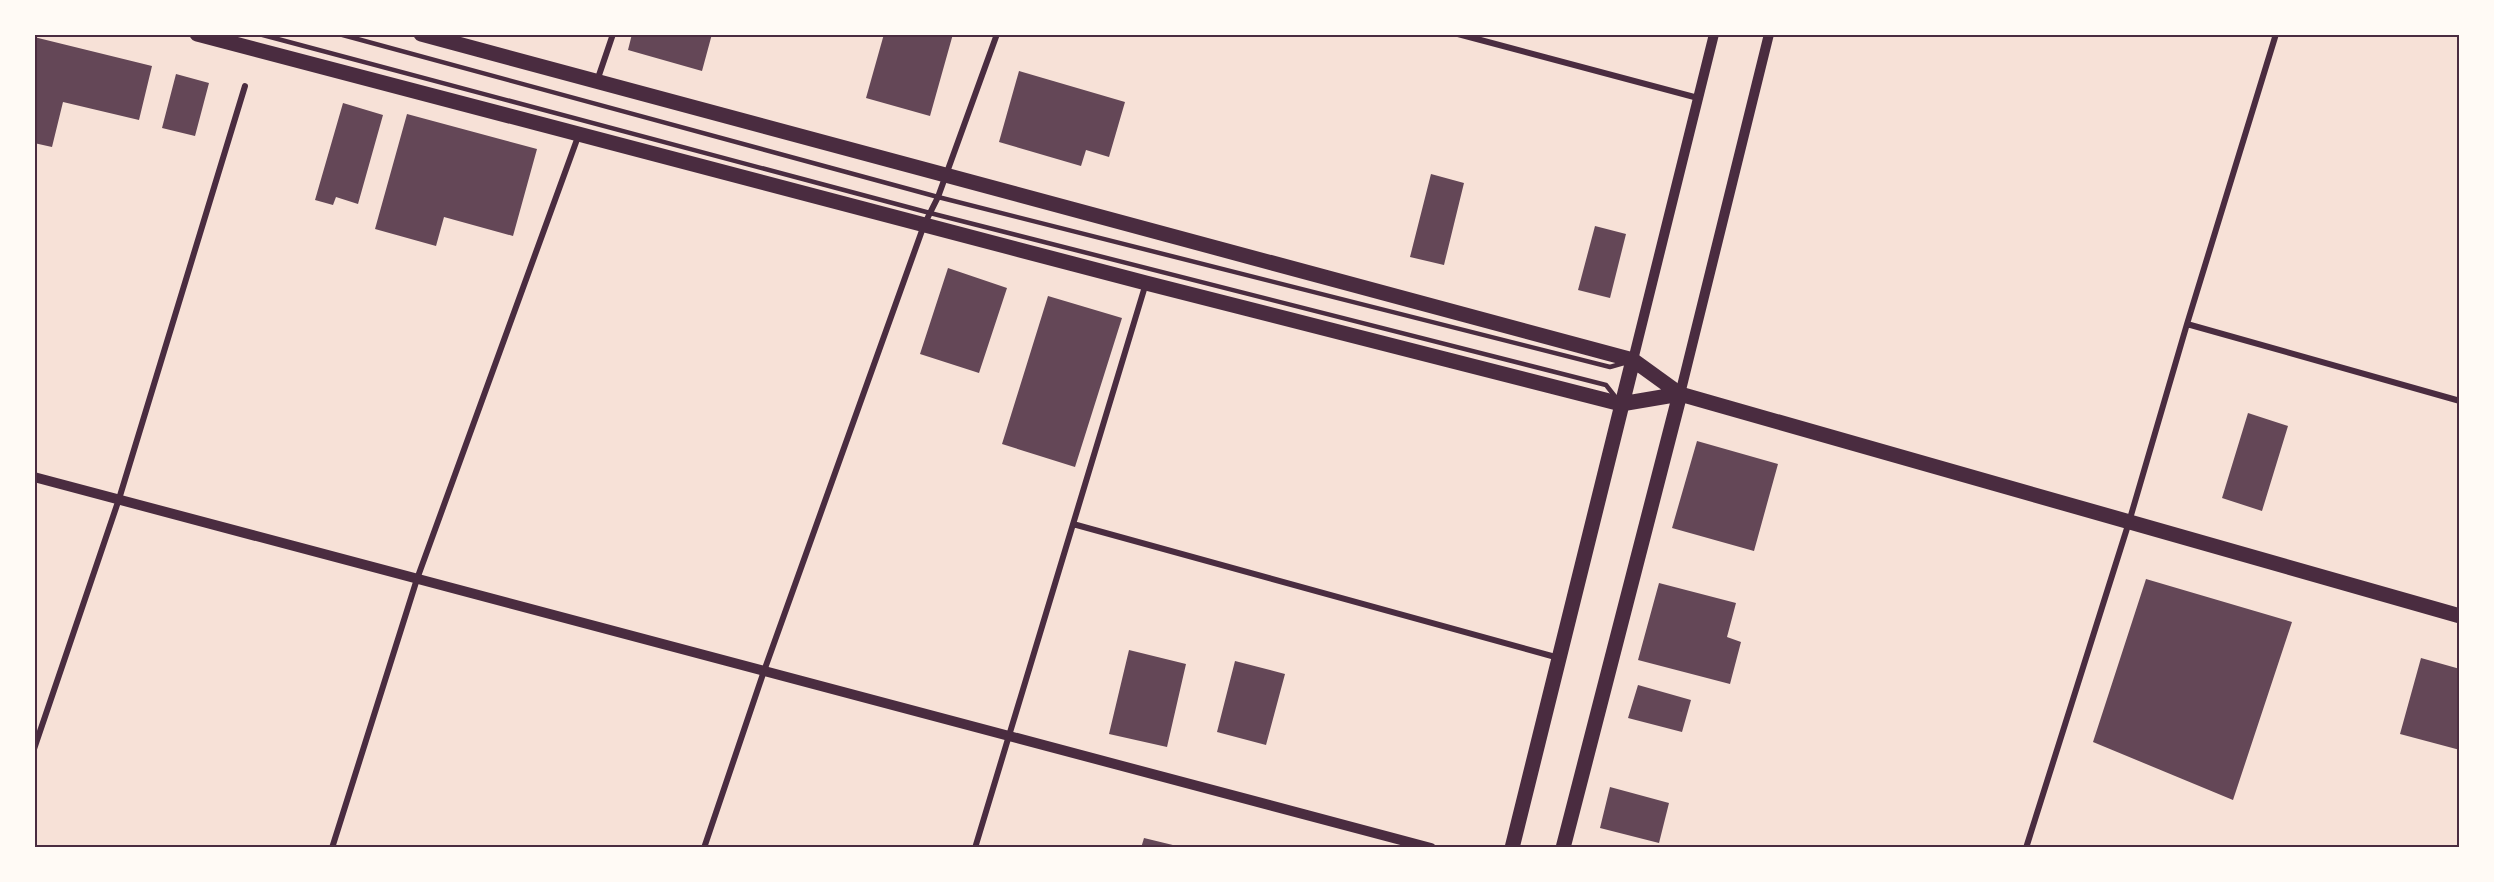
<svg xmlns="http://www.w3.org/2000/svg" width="2494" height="882" font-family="Raleway,sans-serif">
<rect width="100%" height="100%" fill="#f7e1d7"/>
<path fill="#644757" d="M632 34H712L702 71 628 50Z
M884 34H953L930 116 866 98Z
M34 37 152 66 139 120 63 102 52 147 34 143Z
M1019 71 1125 102 1109 157 1086 150 1081 166 999 142Z
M176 74 209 83 195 136 162 128Z
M343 103 383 115 358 204 336 197 333 205 315 200Z
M407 114 537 149 513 236 444 217 436 246 375 229Z
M1431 174 1464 183 1444 265 1410 257Z
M1595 226 1626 234 1610 298 1578 290Z
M948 268 1007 288 979 373 920 354Z
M1048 296 1122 318 1075 467 1002 444Z
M2248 413 2288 426 2262 511 2222 498Z
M1697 441 1778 464 1754 551 1672 528Z
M2146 579 2292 622 2233 800 2093 742Z
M1659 583 1736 603 1727 637 1741 642 1730 684 1638 660Z
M1129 650 1186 664 1167 747 1109 734Z
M2421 658 2460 669V750L2400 734Z
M1235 661 1285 674 1266 745 1217 732Z
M1638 685 1691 700 1682 732 1628 718Z
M1610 787 1669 803 1659 843 1600 828Z
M1144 838 1181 847V848H1141Z"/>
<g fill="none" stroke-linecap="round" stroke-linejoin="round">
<path stroke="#4a2c40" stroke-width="4.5" d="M259 34 930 213 1606 385 1617 399
M339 34 938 197 1610 367 1624 363"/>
<path stroke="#4a2c40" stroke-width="6" d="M1458 34 1698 98
M597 81 613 34
M2187 324 2460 401
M1073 524 1559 658
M34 749 119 499 245 86
M332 848 417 579 579 134
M704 848 764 671 924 225 938 197 997 34
M975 848 1146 283
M2026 848 2129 522 2187 324 2276 34"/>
<path stroke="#4a2c40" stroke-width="10" d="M1633 360 1714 34
M1680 394 1769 34
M34 477 1431 848"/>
<path stroke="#4a2c40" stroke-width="15" d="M197 34 1146 283 1621 404 1680 394
M421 34 1633 360 1680 394 2460 616
M1512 848 1633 360
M1563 848 1680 394"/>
</g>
<rect width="2494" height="882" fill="none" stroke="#fffaf5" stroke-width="72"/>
<rect x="36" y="36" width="2422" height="810" fill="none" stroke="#4a2c40" stroke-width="2"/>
</svg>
